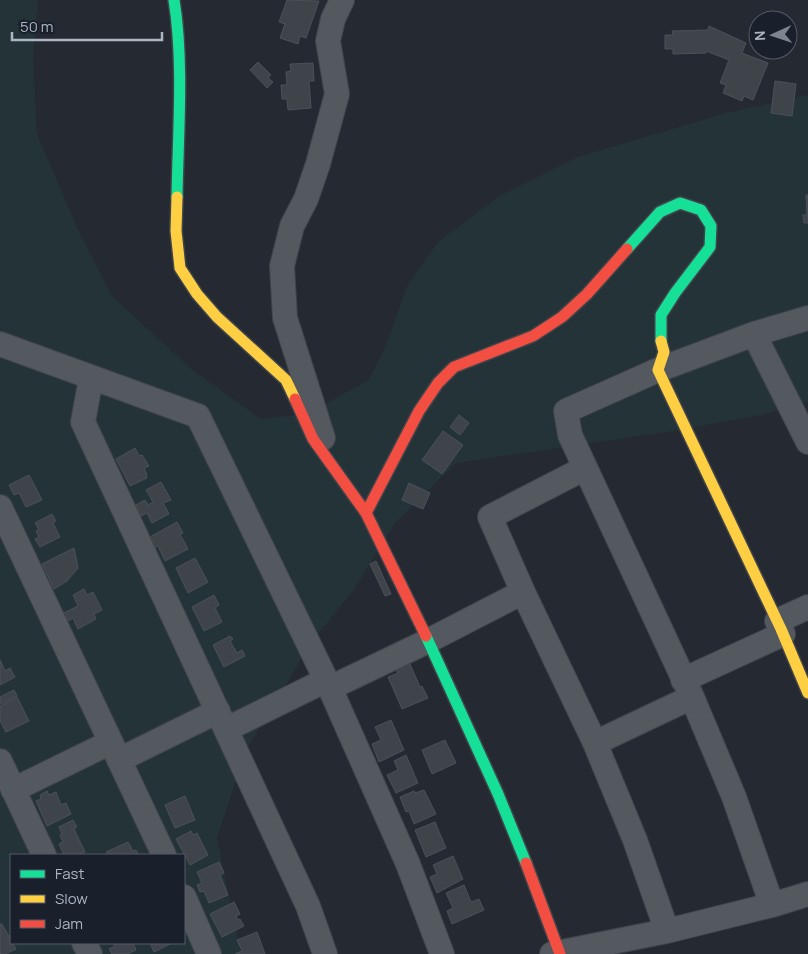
<svg xmlns="http://www.w3.org/2000/svg" width="808" height="954" font-family="Manrope,sans-serif">
<rect width="100%" height="100%" fill="#252931"/>
<path fill="#233337" fill-rule="evenodd" d="M0 0H38L33 58 37 134 78 230 112 296 191 369 261 419 306 414 369 380 387 343 407 286 438 242 498 197 578 157 726 113 808 95V402L761 415 667 432 456 463 396 522 353 591 313 640 246 750 217 838 241 954H0ZM11 855H184V943H11Z"/>
<path fill="#3f434a" stroke="#4c5159" d="M287 0 319 1 306 38 300 36 298 44 280 38 285 24 279 22Z
M709 26 746 43 742 53 768 63 753 100 744 96 742 101 723 93 726 85 720 83 729 60 706 51V53L673 54V49H665V35H673L672 31 708 30Z
M258 62 271 75 268 78 273 82 267 88 250 70Z
M313 63 314 81H309L311 108 288 110 287 99H282L281 85H287L286 72 291 71 290 64Z
M775 81 796 84 792 116 771 113Z
M806 195H808V223H804L803 215H807Z
M459 415 469 423 460 435 450 427Z
M443 431 463 445 442 474 422 460Z
M135 448 139 456 142 455 149 466 144 468 147 475 146 476 147 478 130 486 116 459Z
M29 475 42 500 26 507 19 493 14 495 9 485Z
M161 482 171 500 163 503 169 514 152 523 147 513 141 516 136 505 145 500 148 505 153 502 146 490Z
M409 483 430 493 423 509 402 500Z
M52 514 56 521 53 523 60 537 40 547 35 539 39 537 36 531 39 530 35 523Z
M177 522 183 533 180 534 188 549 165 561 158 546 155 547 150 537Z
M74 548 78 568 67 581 54 589 42 564Z
M195 558 208 582 188 593 176 568Z
M376 561 391 594 385 596 370 564Z
M84 589 87 595 93 592 102 610 94 614 96 619 78 629 73 618 68 621 64 613 78 606 73 595Z
M214 595 219 605 215 608 222 622 204 631 192 607Z
M230 636 233 639 230 641 237 653 242 650 245 656 224 667 213 645Z
M0 660 5 671 10 668 15 677 0 685Z
M410 664 420 687 422 686 428 698 402 709 388 677 398 673 396 670Z
M14 690 17 696 0 704V697Z
M17 697 29 721 6 732 0 721V706Z
M391 720 404 750 379 762 372 744 381 740 375 727Z
M445 740 456 763 432 774 422 750Z
M406 755 418 783 396 793 387 775 398 770 394 761Z
M424 790 436 814 414 824 409 811 406 812 400 797 414 791 415 793Z
M47 791 49 795 56 792 61 805 66 803 71 814 47 826 36 801 41 799 40 795Z
M185 796 195 820 175 828 165 805Z
M73 820 77 827 74 829 85 852 78 855H64L59 844 63 842 60 835 62 834 59 827Z
M435 822 446 848 426 857 415 830Z
M191 831 193 835 197 833 208 855 190 865 176 839Z
M128 842 133 851 136 850 139 855H108L106 852Z
M453 856 463 879 437 893 430 877 437 874 433 865Z
M219 862 224 873 220 875 228 895 209 903 204 891 200 892 197 885 202 883 197 872Z
M464 885 471 902 479 899 484 910 452 924 447 911 453 908 446 893Z
M234 902 240 914 236 916 238 920 240 919 244 926 222 937 210 914Z
M0 924H2L16 949 5 954H0Z
M257 932 265 954H235L242 951 237 940Z
M113 943H133L136 950 127 954H112L109 949 115 946Z
M150 943H172L154 952Z"/>
<g fill="none" stroke-linecap="round" stroke-linejoin="round">
<g stroke="#41444a" stroke-width="26">
<path id="street" d="M754 334 808 442
M0 344 198 416 330 688 408 864 442 954
M91 378 83 422 308 906 325 954
M323 438 285 318 282 266 292 226 306 199 318 164 337 94 328 41 333 19 342 0
M585 468 490 517 523 592 595 743 635 840 667 931
M0 507 164 855
M777 621 808 607
M683 680 783 634
M330 688 428 641 523 592
M227 729 326 680
M595 743 692 697
M119 760 218 711
M0 761 44 855
M13 790 111 742
M184 897 209 954
M772 905 734 797 692 697 570 435 566 411 658 370 754 334 808 318
M84 943 90 954
M552 954 667 931 772 905 808 894"/>
</g>
<g stroke="#41444a" stroke-width="14">
<path id="fast" d="M174 0C184 62 178 134 177 197
M627 249 660 212 680 203 701 210 711 226 710 247 675 293 661 315V341
M426 636 498 794 526 863"/>
</g>
<g stroke="#41444a" stroke-width="14">
<path id="slow" d="M177 197 176 231 180 268 197 294 217 317 286 380 295 399
M661 341 664 352 658 370 781 629 808 693"/>
</g>
<g stroke="#41444a" stroke-width="14">
<path id="jam" d="M295 399 313 439 366 513 426 636
M366 513 419 411 438 383 454 367 533 336 562 317 587 294 627 249
M526 863 560 954"/>
</g>
<use href="#street" stroke="#54585f" stroke-width="24"/>
<use href="#fast" stroke="#16e098" stroke-width="11"/>
<use href="#slow" stroke="#ffcf43" stroke-width="11"/>
<use href="#jam" stroke="#f24e42" stroke-width="11"/>
</g>
<rect x="10" y="854" width="175" height="90" fill="#191f2b" stroke="#545b68"/>
<rect x="20" y="870" width="25" height="8" fill="#16e098" stroke="#545b68"/>
<text x="55" y="879" font-size="15" fill="#adb5c3">Fast</text>
<rect x="20" y="895" width="25" height="8" fill="#ffcf43" stroke="#545b68"/>
<text x="55" y="904" font-size="15" fill="#adb5c3">Slow</text>
<rect x="20" y="920" width="25" height="8" fill="#f24e42" stroke="#545b68"/>
<text x="55" y="929" font-size="15" fill="#adb5c3">Jam</text>
<g transform="translate(773 35) rotate(267)"><circle r="24" fill="#191f2b" stroke="#545b68"/>
<path d="M0-4L9 19L0 12L-9 19Z" fill="#7d8490"/>
<text y="-8" font-size="14" font-weight="bold" text-anchor="middle" fill="#adb5c3">N</text>
</g>
<path d="M12 32v8h150v-8" fill="none" stroke="#adb5c3" stroke-width="2.5"/>
<text x="20" y="32" font-size="15" fill="#adb5c3" stroke="#191f2b" stroke-width="4" paint-order="stroke">50 m</text>
</svg>
